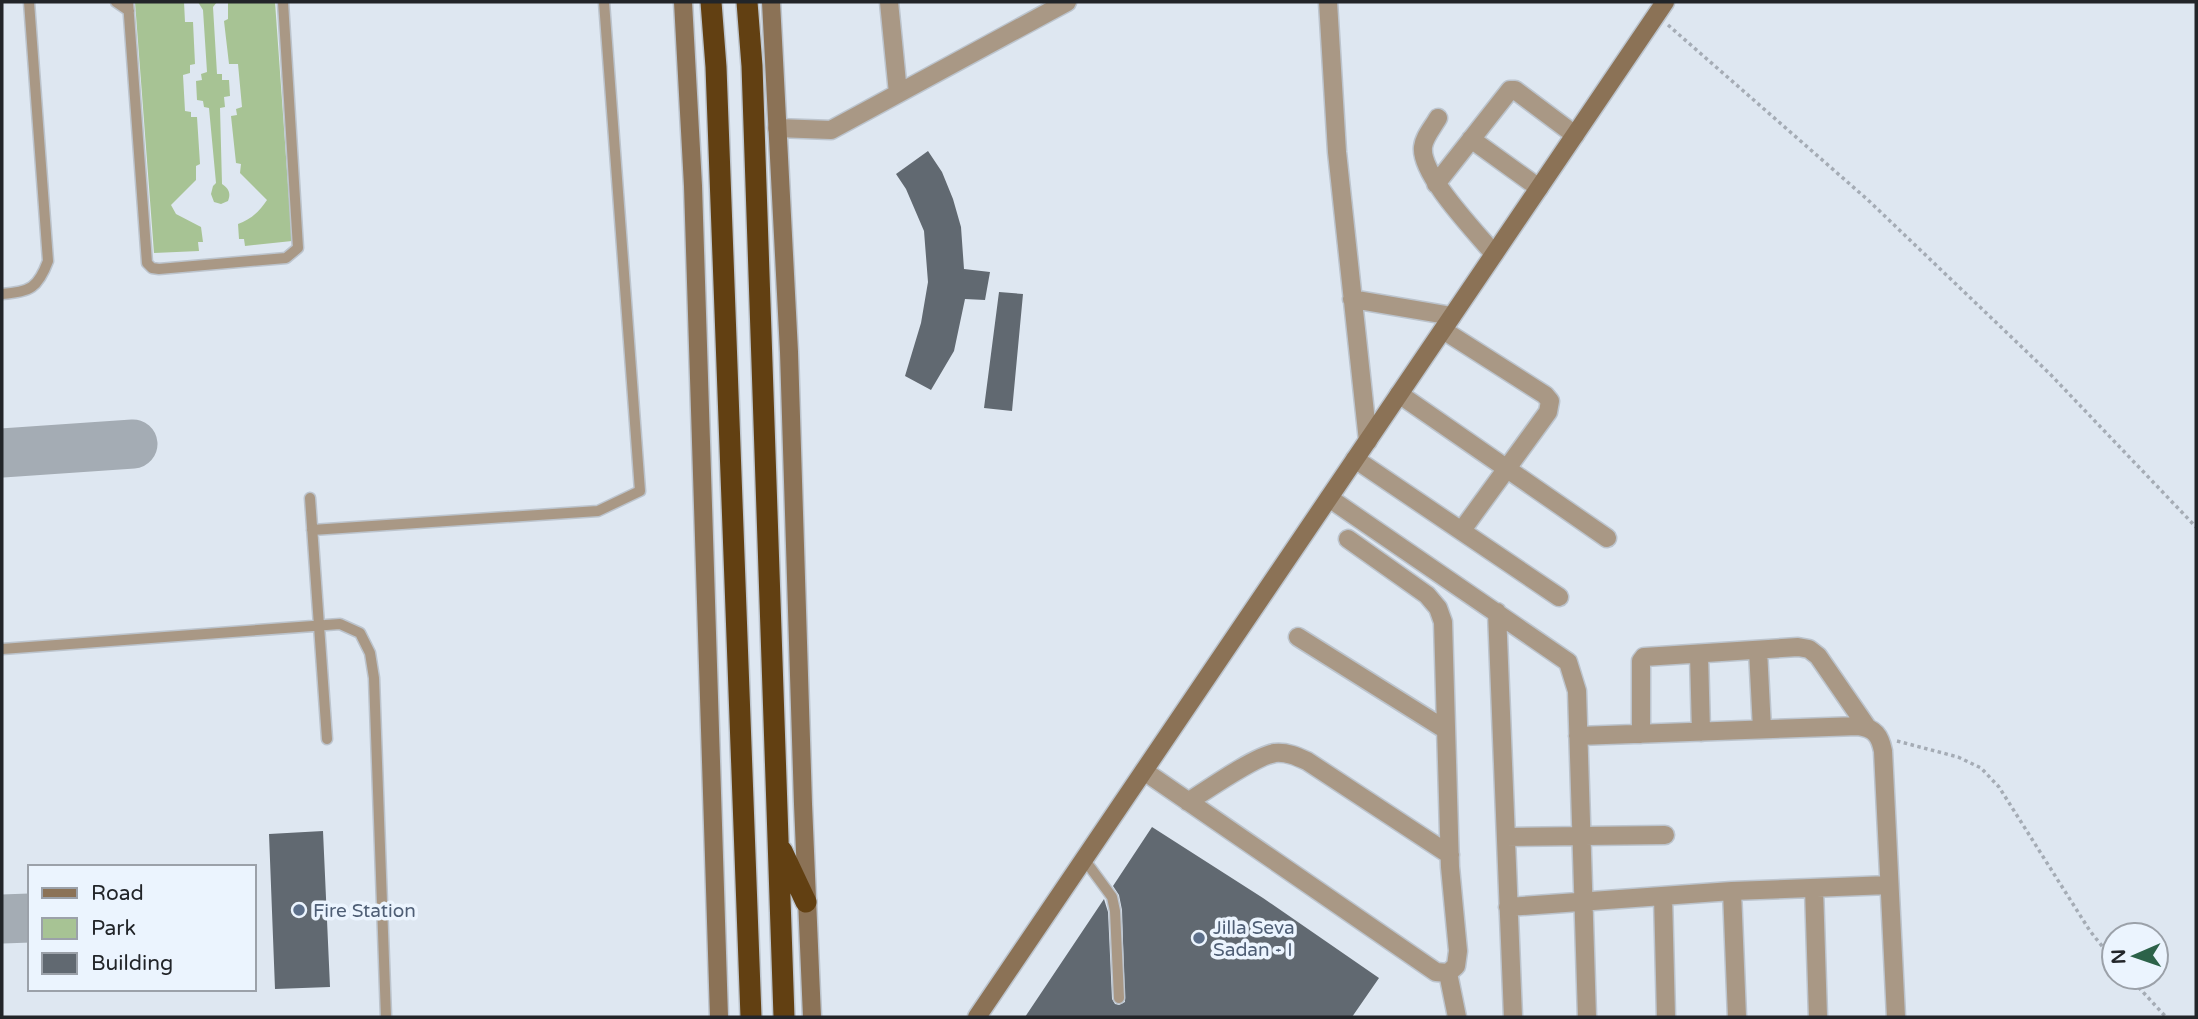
<svg xmlns="http://www.w3.org/2000/svg" width="2198" height="1019" font-family="'Varela Round',sans-serif">
<rect width="100%" height="100%" fill="#dee7f1"/>
<path fill="#a7c394" d="M135 2H184L185 22H193L195 64 190 65V73L183 75 185 111 191 112V117H197L200 164 196 166V180L171 205 176 214 201 227 203 242H198L199 251 154 253Z
M198 2H217L213 7 217 74H222V80H229L230 96 224 97 225 107 220 108 222 184C229 189 231 193 228 201L221 204 214 202 211 194 213 186 216 183 209 108 204 107 203 101 197 100 196 81 202 80 201 74 207 72 203 10Z
M228 2H275L292 241 245 246 244 239H239L238 224C250 220 260 211 267 200L240 173 241 164 236 163 231 116 237 115 236 109 242 107 238 64H229L224 21 228 19Z"/>
<g fill="none" stroke-linecap="round" stroke-linejoin="round">
<path stroke="#a4acb4" stroke-width="49" d="M2 453 133 444
M2 919 30 918"/>
</g>
<path fill="#616971" d="M928 151 942 172 953 199 961 227 964 269 990 272 985 300 965 299 954 351 931 390 905 376 921 323 928 282 924 231 906 189 896 174Z
M999 292 1023 294 1012 411 984 408Z
M1152 827 1263 898 1379 978 1352 1017H1025L1104 899 1108 912 1112 999 1115 1004 1119 1005 1125 1002 1122 910 1119 895 1113 886Z
M323 831 330 987 275 989 269 834Z"/>
<g fill="none" stroke-linecap="round" stroke-linejoin="round">
<g stroke="#bcc4cd" stroke-width="13">
<path id="lane" d="M116 2 129 11
M128 2 147 263 152 268 159 269 286 258 298 248 283 2
M2 294C30 292 38 288 48 261L29 2
M310 498 327 739
M312 530 598 511 640 491 604 2
M2 649 340 624 360 633 370 653 374 678 386 1017
M1084 859 1112 897 1115 911 1119 998"/>
</g>
<g stroke="#bcc4cd" stroke-width="21">
<path id="street" d="M889 2 898 93
M1328 2 1337 152 1368 441
M1438 118C1433 127 1424 137 1423 147 1420 175 1476 232 1494 254
M777 128 831 130 1067 2
M1471 139 1539 188
M1436 184 1510 90H1515L1575 135
M1352 299 1452 316
M1443 330 1545 395 1550 401 1548 412 1462 530
M1399 394 1607 538
M1355 459 1559 597
M1329 498 1568 662 1577 691 1587 1017
M1497 612 1513 1017
M1298 637 1446 730
M1758 650 1762 729
M1699 654 1701 732
M1641 734V661L1644 657 1798 647 1809 649 1818 656 1867 727
M1578 736 1858 726C1875 728 1880 736 1883 751L1896 1017
M1144 771 1436 972 1448 973 1456 966 1458 951 1450 867 1443 622 1438 608 1427 595 1348 539
M1188 802C1207 790 1255 756 1275 753 1287 752 1296 756 1307 761L1450 855
M1506 837 1665 835
M1814 888 1818 1017
M1732 891 1737 1017
M1663 896 1666 1017
M1508 907 1732 891 1889 885
M1448 973 1457 1017"/>
</g>
<g stroke="#bcc4cd" stroke-width="21">
<path id="secondary" d="M683 2 693 186 719 1017
M771 2 789 352 803 804 812 1017
M977 1017 1665 2"/>
</g>
<g stroke="#bcc4cd" stroke-width="24">
<path id="highway" d="M711 2 716 67 751 1017
M747 2 752 66 784 1017
M782 851 806 902"/>
</g>
<path stroke="#a5acb5" stroke-width="3.5" stroke-dasharray="3.5 3.5" stroke-linecap="butt" d="M1668 25 1868 200 2050 374 2196 527
M1897 741 1958 757 1981 768 1999 787 2090 931 2114 961
M2129 977 2166 1017"/>
<use href="#lane" stroke="#a99885" stroke-width="10"/>
<use href="#street" stroke="#a99885" stroke-width="18"/>
<use href="#secondary" stroke="#8b7256" stroke-width="18"/>
<use href="#highway" stroke="#624012" stroke-width="21"/>
</g>
<g fill="#5c6f8a" stroke="#ebf4fe" stroke-width="2.5">
<circle cx="299" cy="910" r="7"/>
<circle cx="1199" cy="938" r="7"/>
</g>
<g text-anchor="middle" stroke-width="7" stroke-linejoin="round" paint-order="stroke">
<g font-size="19" fill="#4e5e75" stroke="#ebf4fe" text-anchor="start">
<text x="313" y="917">Fire Station</text>
<text x="1213" y="934">Jilla Seva<tspan x="1213" dy="22">Sadan - I</tspan></text>
</g>
</g>
<rect width="2198" height="1019" fill="none" stroke="#222529" stroke-width="7"/>
<rect x="28" y="865" width="228" height="126" fill="#ebf4fe" stroke="#9ba1a9" stroke-width="2"/>
<rect x="42" y="888" width="35" height="10" fill="#8b7256" stroke="#9ba1a9" stroke-width="2"/>
<text x="91" y="900" font-size="21" fill="#222529">Road</text>
<rect x="42" y="918" width="35" height="21" fill="#a7c394" stroke="#9ba1a9" stroke-width="2"/>
<text x="91" y="935" font-size="21" fill="#222529">Park</text>
<rect x="42" y="953" width="35" height="21" fill="#616971" stroke="#9ba1a9" stroke-width="2"/>
<text x="91" y="970" font-size="21" fill="#222529">Building</text>
<g transform="translate(2135 956) rotate(268)"><circle r="33" fill="#ebf4fe" stroke="#9ba1a9" stroke-width="2"/>
<path d="M0-5L12 26L0 18L-12 26Z" fill="#2c6249"/>
<text y="-10" font-size="19" font-weight="bold" text-anchor="middle" fill="#222529">N</text>
</g>
</svg>
